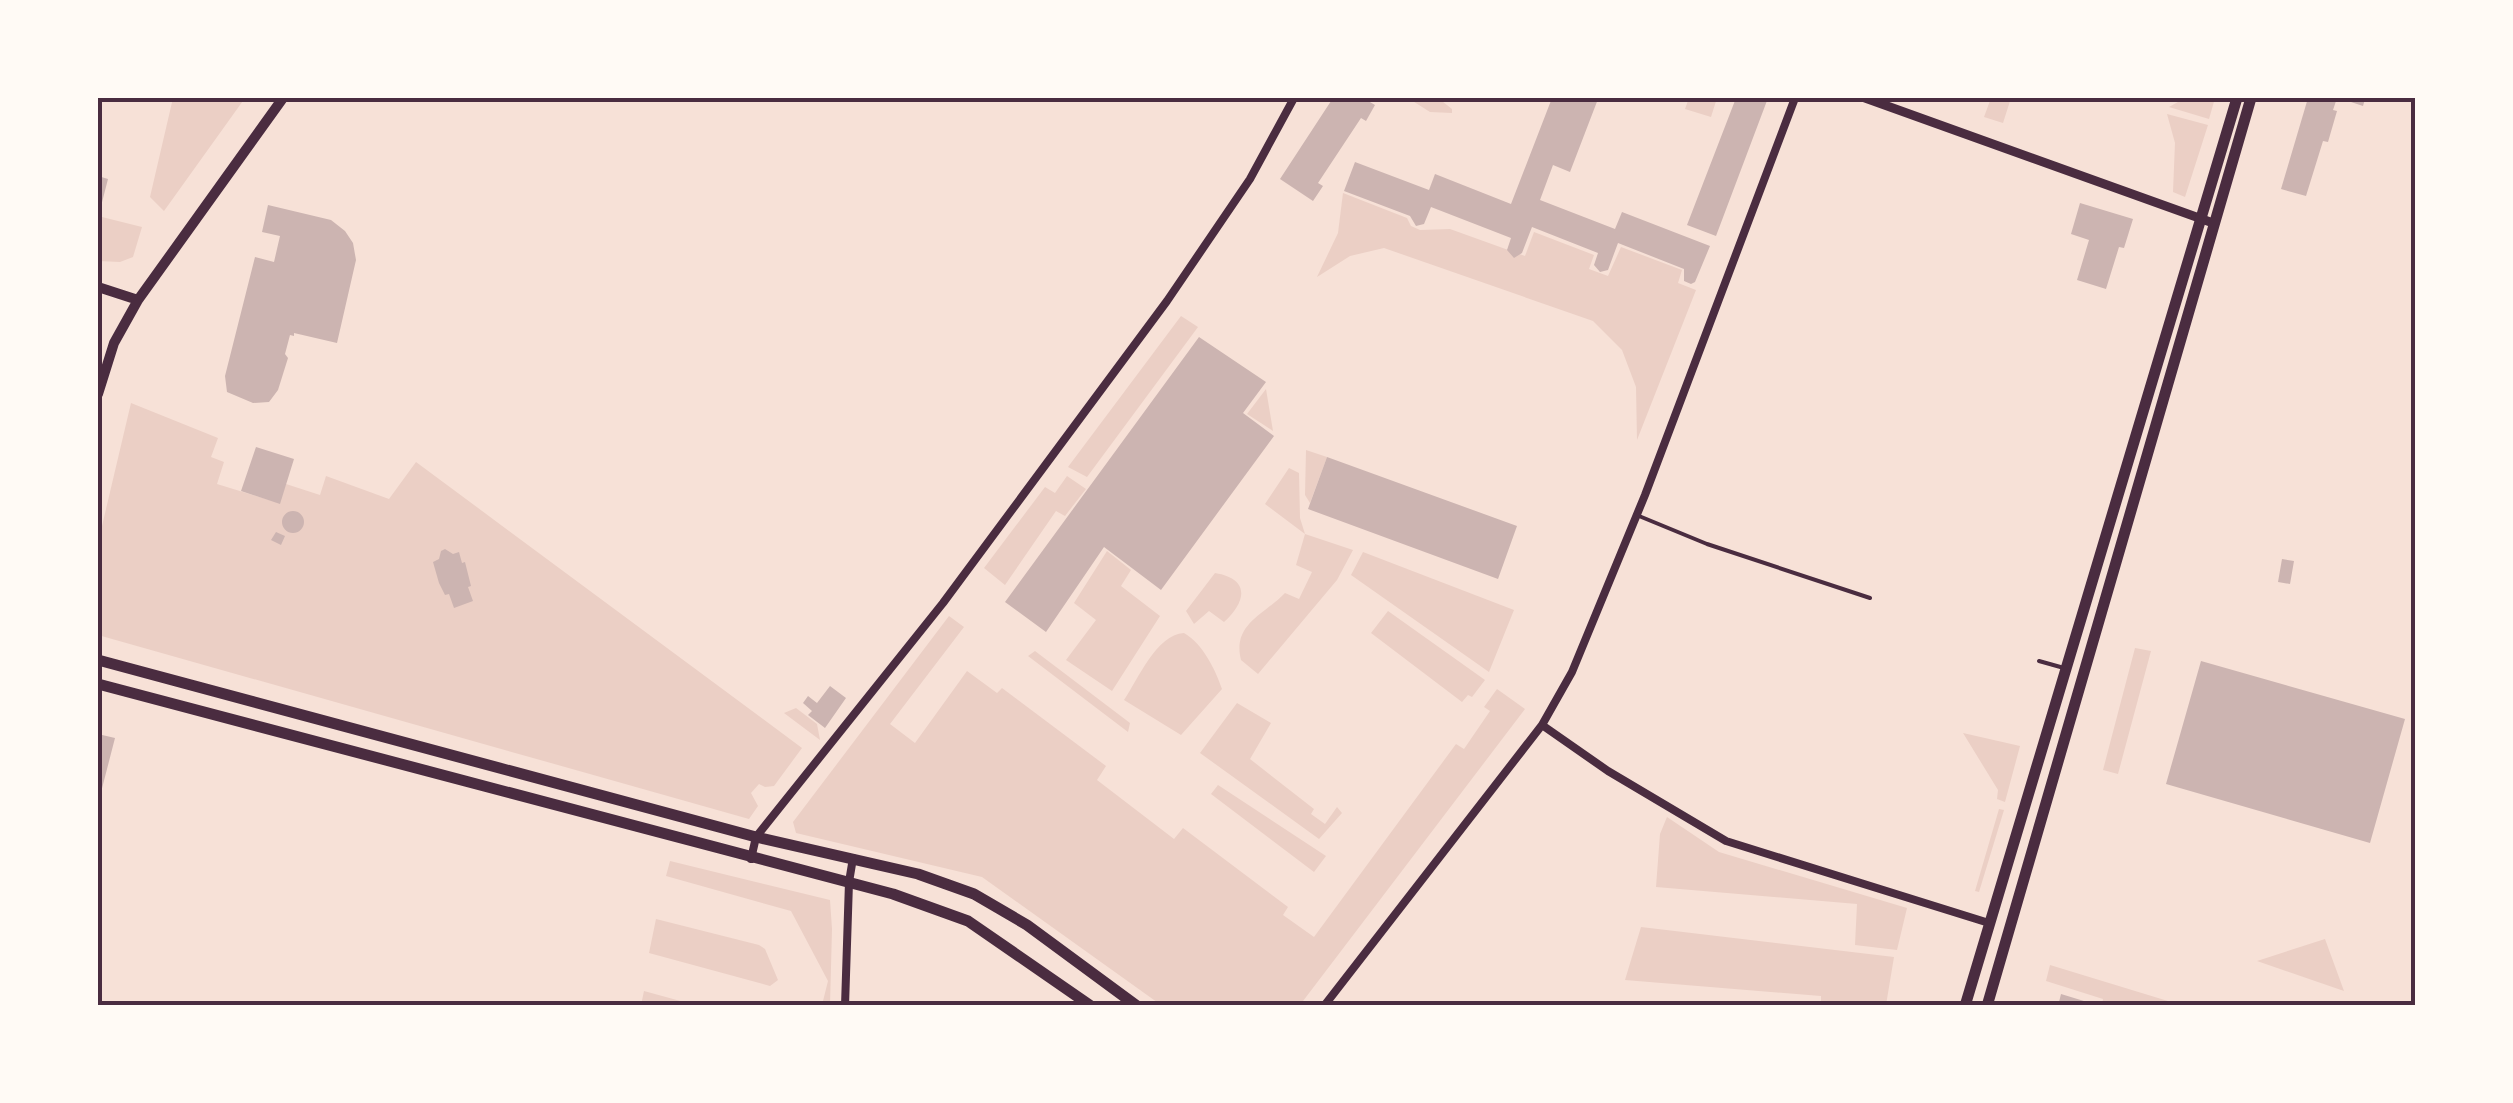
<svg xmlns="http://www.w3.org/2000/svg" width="2513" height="1103" font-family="'Alegreya Sans',sans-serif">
<rect width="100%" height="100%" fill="#f7e1d7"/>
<path fill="#ebcfc5" d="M173 98H245L164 211 150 197Z
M1408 98H1438L1452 109V113L1430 112Z
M1689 98H1717L1711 117 1685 109Z
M1991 98H2011L2003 123 1984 117Z
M2185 98H2215L2209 119 2169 107Z
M2167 114 2208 125 2185 197 2173 192 2175 143Z
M1343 193 1407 218 1411 226 1420 230 1450 229 1525 256 1534 232 1594 255 1589 269 1608 276 1621 247 1682 270 1678 283 1696 290 1637 440 1636 387 1622 350 1593 321 1384 248 1350 256 1317 277 1338 233Z
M98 216 142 227 133 257 120 262 98 261Z
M1181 316 1198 327 1087 477 1068 467Z
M1266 389 1273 431 1247 414Z
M131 403 218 438 211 457 224 462 217 484 279 503 286 484 320 495 326 476 389 499 416 462 802 748 774 786 765 787 759 784 751 793 758 806 749 819 98 635V543Z
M1306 450 1327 457 1310 503 1305 495Z
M1289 468 1299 473 1300 518 1305 534 1353 550 1337 580 1258 674 1241 660C1232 624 1264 615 1285 593L1299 599 1312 572 1296 565 1305 534 1265 504Z
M1067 476 1086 489 1065 516 1056 511 1005 585 984 568 1045 487 1055 493Z
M1107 551 1131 570 1121 586 1160 616 1112 691 1066 660 1096 620 1074 603Z
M1363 552 1514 610 1489 672 1351 575Z
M1215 573C1251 579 1246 602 1224 622L1209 611 1194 624 1186 611Z
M1388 611 1485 680 1472 697 1468 695 1462 702 1371 633Z
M949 616 964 627 890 724 915 743 967 671 997 693 1002 688 1106 766 1097 780 1174 839 1183 828 1288 907 1283 915 1314 937 1456 744 1464 749 1490 711 1484 707 1497 689 1525 709 1300 1005H1161L982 877 796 833 793 822Z
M1184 633C1203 644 1215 669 1222 689L1181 735 1124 700C1139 678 1156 635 1184 633Z
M2135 648 2151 651 2118 774 2103 770Z
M1035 651 1130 723 1128 732 1028 656Z
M1237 703 1271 723 1250 759 1314 809 1311 814 1325 824 1337 807 1342 813 1319 839 1200 753Z
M796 708 817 724 820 740 784 713Z
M1963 733 2020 746 2005 802 1997 799 1998 790Z
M1218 785 1326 856 1314 872 1211 794Z
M1999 809 2004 810 1979 892 1975 891Z
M1667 817 1719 852 1907 908 1897 950 1855 945 1857 904 1656 887 1660 834Z
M670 861 830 900 832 929 830 1005H822L828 981 791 911 666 876Z
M656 919 759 945 765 949 778 980 770 986 649 953Z
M1641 927 1894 957 1886 1005H1821V996L1625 980Z
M2325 939 2344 991 2257 961Z
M2050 965 2181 1005H2102L2103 999 2046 981Z
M644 991 695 1005H641Z"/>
<path fill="#ccb4b1" d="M1333 98H1363L1375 105 1366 121 1361 118 1318 183 1323 186 1313 201 1280 179Z
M1552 98 1598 99 1570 172 1553 165 1540 200 1615 229 1622 212 1710 246 1695 282 1691 284 1684 281V269L1618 243 1608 270 1600 272 1594 265 1598 253 1532 227 1522 253 1514 258 1507 250 1511 238 1431 207 1424 224 1416 226 1410 216 1344 191 1355 162 1429 190 1435 174 1511 204Z
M1736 98H1768L1716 236 1687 225Z
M2308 98H2337L2333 110 2337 111 2328 142 2323 141 2306 196 2281 189Z
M2339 98H2361L2365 99 2363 106Z
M98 176 108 179 99 214H98Z
M2080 203 2133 219 2124 248 2119 247 2106 289 2077 280 2089 240 2071 234Z
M268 205 331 220 345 231 353 243 356 260 337 343 294 333V336L290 335 285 354 288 358 278 390 269 402 253 403 227 392 225 376 255 257 274 262 280 236 262 232Z
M1199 337 1266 382 1243 413 1274 436 1161 590 1104 547 1046 632 1005 602Z
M256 447 294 459 280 504 241 491Z
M1327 457 1517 526 1498 579 1308 509Z
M282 522a11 11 0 1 1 22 0a11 11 0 1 1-22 0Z
M276 532 285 536 281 545 271 540Z
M445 549 453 554 459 552 462 563 465 562 471 586 468 587 473 601 454 608 449 594 445 595 439 583 433 562 439 559 441 551Z
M2282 559 2294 561 2290 584 2278 582Z
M2201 661 2405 719 2370 843 2166 784Z
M830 686 846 698 825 728 808 715 812 711 803 703 808 696 817 703Z
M98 734 115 738 99 800H98Z
M2061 994 2097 1005V1006H2058Z"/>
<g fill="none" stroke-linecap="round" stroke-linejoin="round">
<path stroke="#4a2c40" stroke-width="4" d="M1639 516 1707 544 1870 598
M2039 661 2064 668"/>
<path stroke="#4a2c40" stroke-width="8" d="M1542 725 1608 771 1726 841 1989 923
M751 859 756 837 943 603 1167 301 1250 179 1294 98
M845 1006 849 882 853 858
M1324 1006 1542 725 1572 672 1645 495 1795 98"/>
<path stroke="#4a2c40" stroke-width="9" d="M1865 98 2213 223"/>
<path stroke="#4a2c40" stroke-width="10" d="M98 287 138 300
M98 394 114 343 138 300 283 98"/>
<path stroke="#4a2c40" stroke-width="11" d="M98 660 756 837 918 874 974 894 1027 925 1137 1006
M98 684 893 894 968 921 1091 1006
M1965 1006 2237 98
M1987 1006 2251 98"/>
</g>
<rect width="2513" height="1103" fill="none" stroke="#fffaf5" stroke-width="200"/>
<rect x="100" y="100" width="2313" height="903" fill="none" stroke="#4a2c40" stroke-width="4"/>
</svg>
